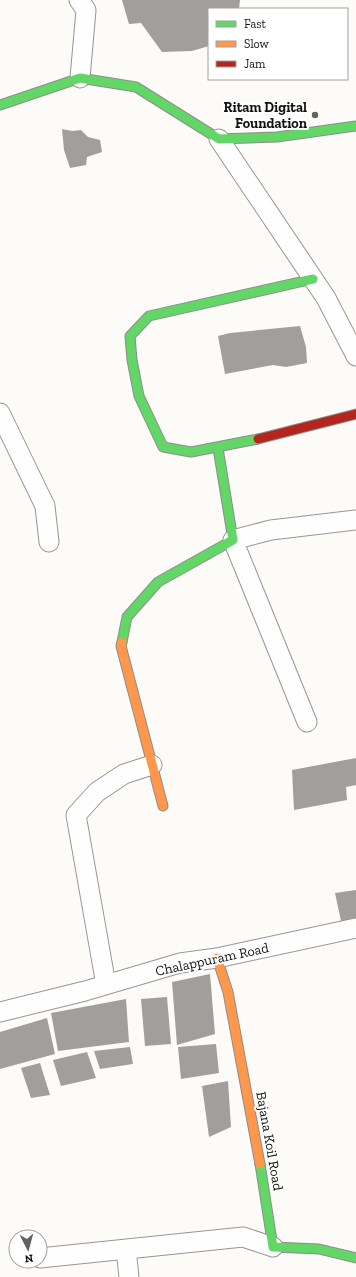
<svg xmlns="http://www.w3.org/2000/svg" width="356" height="1277" font-family="'Zilla Slab',serif">
<rect width="100%" height="100%" fill="#fdfbf7"/>
<path fill="#a19e9c" d="M122 0H240L239 9H209V46L192 51 162 52 141 23 129 24Z
M62 129 72 131 81 130 88 137 100 140 102 152 87 157 86 165 70 168 64 150Z
M300 326 306 347 307 363 286 367 273 365 225 374 218 336 230 333Z
M356 758V785L346 787 347 800 294 810 292 770Z
M356 890V918L341 921 335 893Z
M210 974 215 1034 177 1045 172 982Z
M167 997 171 1044 145 1046 141 999Z
M126 999 129 1042 58 1051 51 1013Z
M47 1018 55 1054 0 1069V1032Z
M216 1044 219 1073 181 1079 178 1047Z
M130 1047 133 1064 100 1069 94 1051Z
M87 1052 96 1078 61 1086 53 1060Z
M40 1063 50 1095 31 1098 21 1068Z
M228 1081 231 1127 209 1137 202 1086Z"/>
<g fill="none" stroke-linecap="round" stroke-linejoin="round">
<g stroke="#979695" stroke-width="21">
<path id="street" d="M79 0 86 10 80 78
M219 139 326 298 356 356
M0 413 45 506 49 542
M307 722 233 540 271 530 356 520
M106 985 76 815 97 792 124 774 152 765
M0 1012 85 991 180 963 217 958 356 928
M126 1249 129 1277
M40 1258 243 1237 273 1247"/>
</g>
<g stroke="#8e8d8b" stroke-width="11">
<path id="fast" d="M0 105 80 78 136 87 219 139 277 137 356 126
M258 439 191 452 163 447 139 396 132 360 130 336 149 316 313 279
M122 642 127 617 158 582 233 540 218 448
M260 1164 273 1247 319 1249 356 1258"/>
</g>
<g stroke="#8e8d8b" stroke-width="11">
<path id="slow" d="M122 642 121 646 163 806
M217 958 228 992 260 1164"/>
</g>
<g stroke="#8e8d8b" stroke-width="11">
<path id="jam" d="M258 439 356 414"/>
</g>
<use href="#street" stroke="#fffefe" stroke-width="19"/>
<use href="#fast" stroke="#63d668" stroke-width="9"/>
<use href="#slow" stroke="#ff974d" stroke-width="9"/>
<use href="#jam" stroke="#b3261e" stroke-width="9"/>
</g>
<circle fill="#646362" stroke="#fff" stroke-width="1.5" cx="315" cy="115" r="4"/>
<g text-anchor="middle" stroke-width="4" stroke-linejoin="round" paint-order="stroke">
<g font-size="14" font-weight="bold" fill="#111" stroke="#fff" text-anchor="end">
<text x="307" y="112">Ritam Digital<tspan x="307" dy="16">Foundation</tspan></text>
</g>
<g font-size="14" fill="#111" stroke="#fff">
<text transform="translate(212 959) rotate(-12)" y="5">Chalappuram Road</text>
<text transform="translate(270 1141) rotate(80)" y="5">Bajana Koil Road</text>
</g>
</g>
<rect x="208" y="8" width="140" height="72" fill="#ffffff" stroke="#a0a0a0"/>
<rect x="216" y="21" width="20" height="6" fill="#63d668" stroke="#a0a0a0"/>
<text x="244" y="28" font-size="12" fill="#111111">Fast</text>
<rect x="216" y="41" width="20" height="6" fill="#ff974d" stroke="#a0a0a0"/>
<text x="244" y="48" font-size="12" fill="#111111">Slow</text>
<rect x="216" y="61" width="20" height="6" fill="#b3261e" stroke="#a0a0a0"/>
<text x="244" y="68" font-size="12" fill="#111111">Jam</text>
<g transform="translate(28 1249) rotate(174)"><circle r="19" fill="#ffffff" stroke="#a0a0a0"/>
<path d="M0-3L7 15L0 10L-7 15Z" fill="#646362"/>
<text y="-6" font-size="11" font-weight="bold" text-anchor="middle" fill="#111111">N</text>
</g>
</svg>
